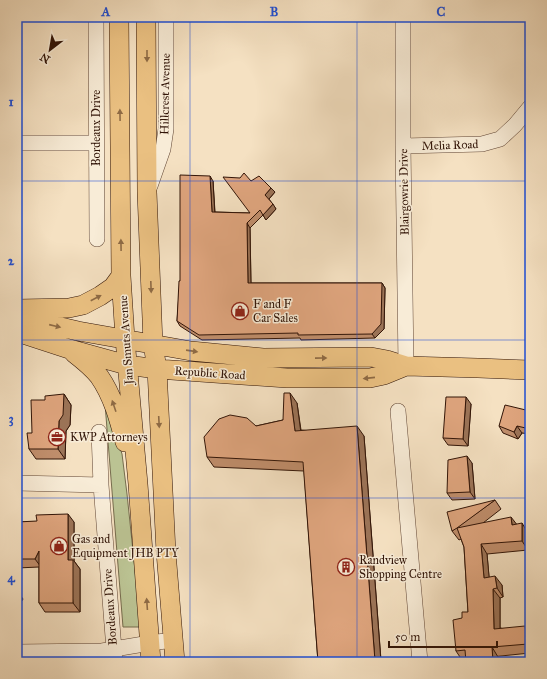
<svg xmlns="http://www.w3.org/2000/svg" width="547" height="679" font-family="'IM FELL Great Primer',serif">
<rect width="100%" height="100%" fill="#f5e1c2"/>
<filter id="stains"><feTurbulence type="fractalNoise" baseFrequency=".005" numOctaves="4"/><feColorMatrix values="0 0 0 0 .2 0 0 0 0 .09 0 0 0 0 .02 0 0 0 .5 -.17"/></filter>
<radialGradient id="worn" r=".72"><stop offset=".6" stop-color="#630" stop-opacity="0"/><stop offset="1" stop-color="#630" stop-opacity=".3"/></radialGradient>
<path fill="#bbc393" stroke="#766c4d" d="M105 404 122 454 127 494 141 627H123Z"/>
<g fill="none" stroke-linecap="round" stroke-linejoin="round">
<g stroke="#624736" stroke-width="16">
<path id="minor" d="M96 17 97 239
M403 17V146L406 366
M17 143H96
M403 146 482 144 500 139 515 125 530 107
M150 186 163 149 166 129V17
M398 411 420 662
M99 432 101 485 115 662
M17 483 101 485
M17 652 102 651 150 643 173 640"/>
</g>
<g stroke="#311407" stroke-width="20">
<path id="major" d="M119 17 121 276 125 339 138 484 151 662
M146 17 147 192 153 344 157 369 166 552 175 662
M17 309 69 308 83 305 100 296 113 287 121 276
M17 317 78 331 191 351 263 358 371 357 387 360 406 366 478 368 530 370
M17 332 69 349 127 365 157 369 287 378H370L384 375 406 366
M74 353C83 360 92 367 99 376 113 396 119 419 125 442"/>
</g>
<use href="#minor" stroke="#f8ecd7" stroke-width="15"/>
<use href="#major" stroke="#eac081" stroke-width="19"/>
</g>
<path fill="#c08e6c" stroke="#311407" d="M213 181 215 212 250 213 251 181 271 188 275 192 269 199 276 209 266 220 263 215 250 228 251 283H382L385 288 384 329 375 338 301 340 300 338 202 340 180 326 177 321 180 281Z
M64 394 71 405 70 425 66 431 65 459H36L29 449 32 433Z
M297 403 301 430 364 436 381 660H386L387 662H318L304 471 214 467 207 457 256 426 283 420Z
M471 404 468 446 448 445 443 438Z
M530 411V434L522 433 518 439 503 433 499 426Z
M472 463 475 499 452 500 447 493Z
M495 500 501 509 483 523 516 524 528 533V550L487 554 489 577 502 585 503 597 500 598V628L530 634V653L462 660 456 651 462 618 468 612 464 547 461 539 459 540 452 531Z
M17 522H74V561L80 569V612H45L39 603V567L17 568Z"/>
<path fill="#9c7458" stroke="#311407" d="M210 176 213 181 215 217 212 212Z
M271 188 275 192 268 200 265 195Z
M273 204 276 209 266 220 263 215Z
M247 223 250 228 251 288 248 283Z
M382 283 385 288 384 329 375 338 372 334Z
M290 393 297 403 302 441 295 431Z
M64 394 71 405 70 425 66 431 65 459 58 449 59 421Z
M466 397 471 404 468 446 463 439Z
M357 426 364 436 381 662 375 661Z
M517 426 522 433 518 439 514 432Z
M467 456 472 463 475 499 470 492Z
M68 514 74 522V561L80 569V612L73 603 68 560Z
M511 517 518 526 512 525Z
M522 523 528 533V550L522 541Z
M481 544 487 554 490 587 484 578Z
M39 551 41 567 35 559Z
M495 576 502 585 503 597 497 588Z
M493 589 500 598V638L494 629Z
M18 592 23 599 17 609V594Z
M525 626 530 634V647L528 644Z
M492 647 498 657 499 662H493Z"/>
<path fill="#dfa57e" stroke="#311407" d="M244 173 251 181 259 176 271 188 265 195 273 204 263 215 260 210 247 223 248 283H382L381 324 372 334 298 335V333L199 335 177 321 179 281H180V175L210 176 212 212 250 213 223 177 240 178Z
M284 393H290L295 431 357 426 375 661 386 660V662H318L303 462 207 457 204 437 219 419 230 415 247 418 256 426 283 420Z
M64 394 63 415 59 421 58 449H29L27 433H32L31 400H45V396Z
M446 397H466L463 439 443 438Z
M505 405 530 411V429L517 426 514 432 499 426Z
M467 456 470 492 447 493 448 460Z
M495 500 457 528 511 517 512 525 522 523V541L481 544 484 578 495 576 497 588 493 589 494 629 525 626 528 644 492 647 493 662H466L465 650 456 651 453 620 462 618V612H468L464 547 457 528 452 531 447 512Z
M68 514V560H73V603H39V551L35 559H17V522L37 521 36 515Z
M62 660 77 662H58Z"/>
<defs><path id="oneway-solid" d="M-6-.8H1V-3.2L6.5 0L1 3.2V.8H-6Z"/></defs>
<g fill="#8e6a44">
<use href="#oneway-solid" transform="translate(147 56) rotate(90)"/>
<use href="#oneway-solid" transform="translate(120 115) rotate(-91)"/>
<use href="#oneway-solid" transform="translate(121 245) rotate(-91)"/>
<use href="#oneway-solid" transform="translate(151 287) rotate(88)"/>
<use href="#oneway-solid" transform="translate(96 298) rotate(-28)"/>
<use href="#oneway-solid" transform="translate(55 326) rotate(13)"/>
<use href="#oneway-solid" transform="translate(192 351) rotate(8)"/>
<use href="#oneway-solid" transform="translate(321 358) rotate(-1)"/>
<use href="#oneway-solid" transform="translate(369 378) rotate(174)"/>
<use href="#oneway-solid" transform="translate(114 406) rotate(-109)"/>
<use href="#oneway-solid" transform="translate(159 422) rotate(87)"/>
<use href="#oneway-solid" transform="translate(147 604) rotate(-94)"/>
</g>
<path fill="none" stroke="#1d4ed8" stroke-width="1" stroke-opacity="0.55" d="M190 17V662M357 17V662M17 181H530M17 340H530M17 498H530"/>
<defs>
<g id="shop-ring" transform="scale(0.9)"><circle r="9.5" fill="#f8ecd7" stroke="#8f2418" stroke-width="1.5"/><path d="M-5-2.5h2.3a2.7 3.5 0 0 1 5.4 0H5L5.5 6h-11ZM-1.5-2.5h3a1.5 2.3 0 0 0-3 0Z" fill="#8f2418"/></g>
<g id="office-ring" transform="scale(0.9)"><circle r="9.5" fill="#f8ecd7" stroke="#8f2418" stroke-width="1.5"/><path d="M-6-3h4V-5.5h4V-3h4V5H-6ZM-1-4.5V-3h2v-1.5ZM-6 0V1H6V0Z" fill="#8f2418"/></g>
<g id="building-ring" transform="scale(0.9)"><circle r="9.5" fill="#f8ecd7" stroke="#8f2418" stroke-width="1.5"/><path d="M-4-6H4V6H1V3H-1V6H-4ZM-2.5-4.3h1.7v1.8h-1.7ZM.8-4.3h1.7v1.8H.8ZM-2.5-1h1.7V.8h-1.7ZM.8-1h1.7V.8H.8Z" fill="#8f2418"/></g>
</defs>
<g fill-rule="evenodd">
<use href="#shop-ring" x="240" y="311"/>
<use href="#office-ring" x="57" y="437"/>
<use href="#shop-ring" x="59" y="546"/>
<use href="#building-ring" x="346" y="567"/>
</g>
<g text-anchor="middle" stroke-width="3" stroke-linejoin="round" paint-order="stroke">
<g font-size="12" fill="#311407" stroke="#f8ecd7">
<text transform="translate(165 94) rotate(-89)" y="4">Hillcrest Avenue</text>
<text transform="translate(96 128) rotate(-90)" y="4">Bordeaux Drive</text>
<text transform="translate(450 145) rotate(-2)" y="4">Melia Road</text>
<text transform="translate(404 192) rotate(-91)" y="4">Blairgowrie Drive</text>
<text transform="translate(126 340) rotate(-94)" y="4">Jan Smuts Avenue</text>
<text transform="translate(210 373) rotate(4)" y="4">Republic Road</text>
<text transform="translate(110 607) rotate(-94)" y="4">Bordeaux Drive</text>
</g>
<g font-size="12" fill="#311407" stroke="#f8ecd7" text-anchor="start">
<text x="253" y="308">F and F<tspan x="253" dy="14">Car Sales</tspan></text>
<text x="70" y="441">KWP Attorneys</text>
<text x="72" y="543">Gas and<tspan x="72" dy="14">Equipment JHB PTY</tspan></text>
<text x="359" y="564">Randview<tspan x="359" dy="14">Shopping Centre</tspan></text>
</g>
</g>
<rect width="547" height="679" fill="none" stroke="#f5e1c2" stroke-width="44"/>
<g transform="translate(50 50) rotate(211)" stroke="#f8ecd7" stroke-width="3" paint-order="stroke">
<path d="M0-3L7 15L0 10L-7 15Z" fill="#311407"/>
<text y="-6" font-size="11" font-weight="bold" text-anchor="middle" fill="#311407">N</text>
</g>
<path d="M389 641v6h108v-6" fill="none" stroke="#311407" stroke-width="2"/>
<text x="395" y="641" font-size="12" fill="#311407" stroke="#f8ecd7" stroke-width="3" paint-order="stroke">50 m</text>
<rect x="22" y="22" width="503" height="635" fill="none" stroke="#1d4ed8" stroke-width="1.5"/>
<g font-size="13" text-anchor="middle" font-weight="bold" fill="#1d4ed8">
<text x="106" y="16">A</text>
<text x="274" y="16">B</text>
<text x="441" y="16">C</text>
<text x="11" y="106">1</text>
<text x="11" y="265">2</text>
<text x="11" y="423">3</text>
<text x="11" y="582">4</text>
</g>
<rect width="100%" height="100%" filter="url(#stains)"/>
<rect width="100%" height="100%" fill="url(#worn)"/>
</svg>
